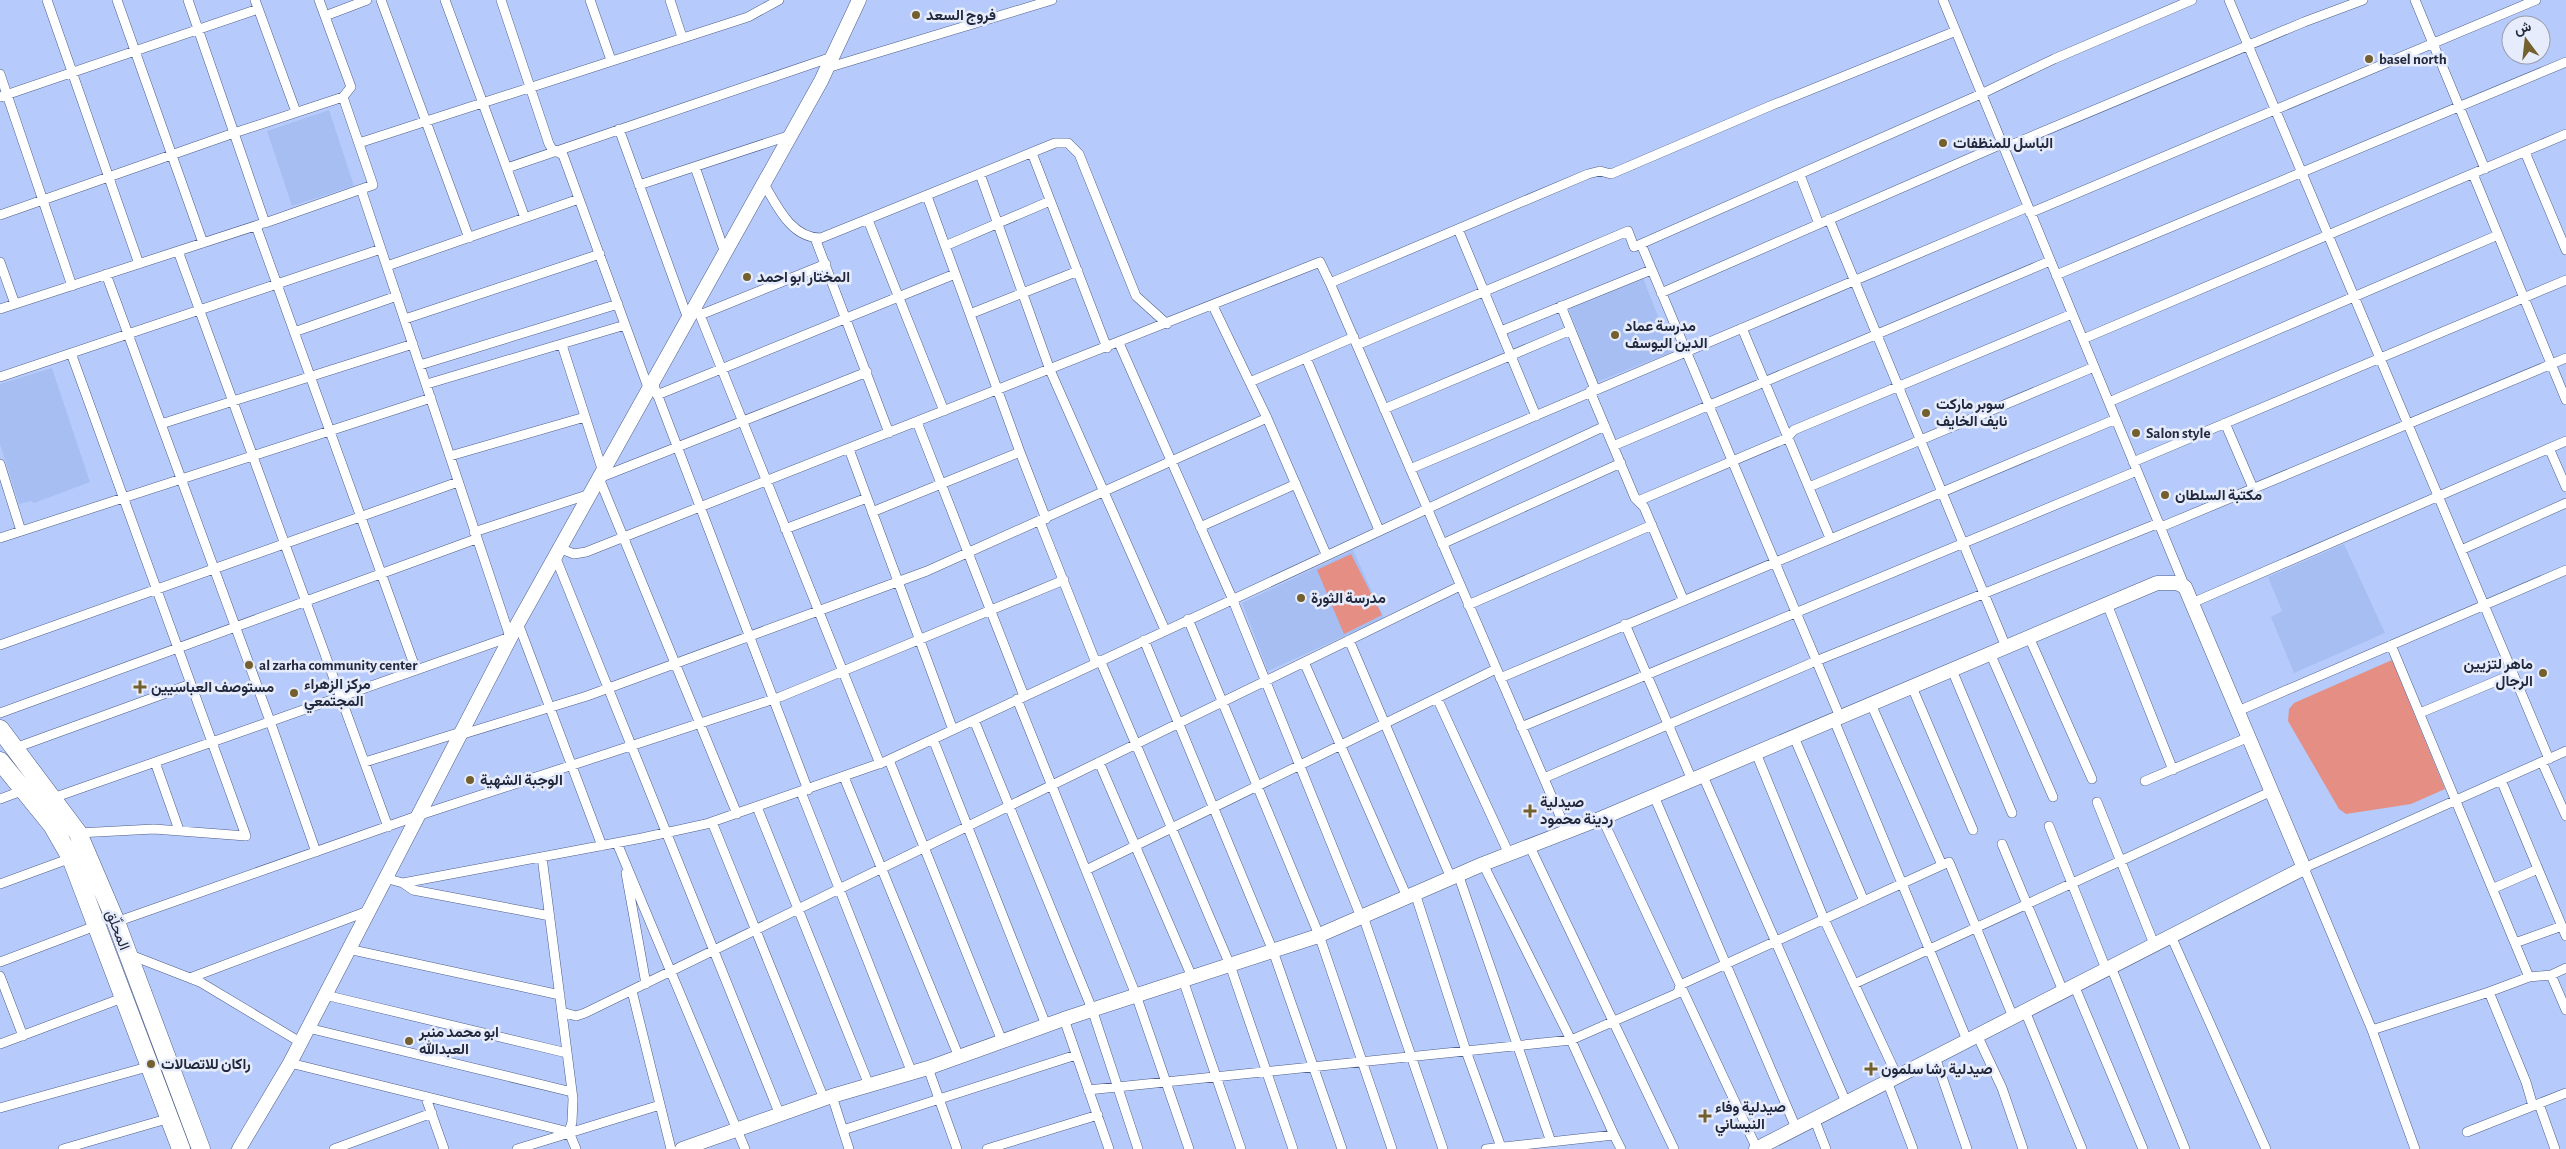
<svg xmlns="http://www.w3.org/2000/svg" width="2566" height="1149" font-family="'Alegreya Sans',Vazirmatn,sans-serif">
<rect width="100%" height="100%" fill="#b6cbfb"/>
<path fill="#a7bef2" d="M329 110 354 186 292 206 267 131Z
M1643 278 1672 352 1597 382 1568 307Z
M52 368 90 482 34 503 31 501 19 504 0 444V384Z
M2344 544 2385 633 2294 673 2271 617 2282 611 2268 577Z
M1353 550 1384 618 1268 671 1242 603Z"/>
<path fill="#e48e84" d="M1351 554 1382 615 1344 634 1317 570Z
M2392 660 2445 789 2411 804 2346 814 2339 809 2288 721 2289 709 2294 703Z"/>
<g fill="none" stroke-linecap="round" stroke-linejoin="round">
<g stroke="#4d5e89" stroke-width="10">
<path id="street" d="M47 0 139 264
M117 0 203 243
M255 0 296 112
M319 0 351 87 343 97
M381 0 469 238
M445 0 525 218
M501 0 549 144 552 149 563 155 649 390
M590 0 611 60
M670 0 682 37
M1943 0 2185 587
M2229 0 2549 759
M2415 0 2485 169
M325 16 367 0
M827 68 1052 0
M0 74 72 286
M0 97 258 9
M343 97 373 185 265 223 234 133Z
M619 129 688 319
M359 143 748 17 779 0
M2004 148 2304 22 2363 0
M2525 152 2566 250
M1032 153 1107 348
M695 167 725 253
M507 168 832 57
M980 174 1050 370 1165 630
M2473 174 2566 400
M1800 175 1819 224
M764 184C777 206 791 238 821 238L1055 143H1068L1079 154 1136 296 1167 324
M639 185 791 135
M927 196 1020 452 1046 519
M2030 213 2536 0
M0 215 234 133 188 0
M1829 219 2006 647
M868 220 944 411
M256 226 416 670
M1458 229 1536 416
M815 238 889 433
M1641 244 1840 717
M945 246 1050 201
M178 251 388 827
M0 262 15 304
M387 266 579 199
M106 274 270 721 316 852
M2056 275 2566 62
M1330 283 1567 832
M1661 293 2002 144
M696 305 880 764
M1213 306 1267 418 1326 554
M1561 306 1595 389
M0 309 261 224
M970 314 1078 271
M700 315 826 264
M405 319 600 254
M1742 328 1830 538
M1501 331 1651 270
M294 332 397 296
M2083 339 2566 134
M1119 343 1232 598 1361 917
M562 345 603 472
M1357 345 1628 231 1634 247 1981 94 2054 59 2192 0
M71 353 246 836 154 829 78 833
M1306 358 1379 530
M420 365 618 304
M0 377 381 249
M1250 382 1354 337
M653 383 808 790
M427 384 625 325
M1590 391 1635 498 1644 507 1683 599
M657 395 955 274
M2109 402 2498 235
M1384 409 1571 330
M917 422 1024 696
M2225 423 2253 488
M161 424 413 344
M1613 446 2050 261
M2549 448 2566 487
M849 449 953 730
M450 456 585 417
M2133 462 2566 280
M0 464 21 531
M1410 469 2028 207
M1809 487 2094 367
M1638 501 1787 438 1794 430 2072 314
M872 512 1020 452
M1040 522 1096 663
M1200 527 1296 484
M2161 527 2566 358
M785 529 867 498
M474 532 590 494
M0 538 431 398
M1442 544 1621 463
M559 548 574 554 586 552 1320 262 1330 283 1588 174 1600 171 1611 174 1770 106 1956 31
M2461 550 2566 503
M555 556 780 1115
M2192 603 2566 441
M2107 604 2173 770
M1468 605 1652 525
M1188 619 1319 935 1392 1149
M518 623 602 846
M1625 624 1692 780
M2029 637 2092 779
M1144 640 1273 951 1342 1149
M1349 640 1451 878
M0 645 458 482
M2391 645 2529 977
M1990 653 2053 797
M1100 660 1230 965 1293 1149
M1304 662 1407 897
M1952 670 2012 813
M1500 678 2116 419
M1912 687 1973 830
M1437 698 1509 854
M1017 699 1136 995 1189 1149
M1871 704 1942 865
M2238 711 2566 570
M0 713 476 539
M2420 713 2513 674
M974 720 1092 1009 1138 1149
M1834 720 1967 1040
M1521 727 2137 471
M460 735 587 696 927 571 1267 418
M1794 737 1864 901
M933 739 1046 1025
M15 748 191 684
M1756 753 1824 919 1897 1076
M889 760 1002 1041
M155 762 179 830
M365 762 461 732
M1099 762 1192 977
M2542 762 2566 816
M1703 776 1846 1102
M844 777 959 1057
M1544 778 1816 661 2159 523
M2501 780 2566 936
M2145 781 2249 737
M801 792 912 1073
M1654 796 1796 1128
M53 798 510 637 361 189
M0 799 24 790
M2097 802 2154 944
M757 807 869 1085
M737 814 599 478 867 372
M1602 818 1757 1149
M712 822 824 1099
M2049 826 2106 969
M617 843 745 1149
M2002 844 2063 991
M1530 847 1674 1149
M542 857 573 1099 572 1122 569 1132
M1483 864 1571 1040 1614 1135
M1086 870 1496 669
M626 873 646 984
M1458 874 1551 1142
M385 878 403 883 642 838 706 824 884 762 1605 426
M403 883 413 890 550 916
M0 884 71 858
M2494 888 2538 869
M1415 893 1466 1051 1501 1147
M1363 916 1443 1149
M116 922 417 816 780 697 1064 580
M2171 936 2266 1149
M2515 943 2562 926
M348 949 560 995
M128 954 200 982 300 1042
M0 962 98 925
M2111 967 2185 1149
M2551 975 2566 1010
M0 976 23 1036
M190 978 368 911
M1183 980 1241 1149
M1854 984 2272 791
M2074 985 2143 1149
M632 991 671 1149
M2489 992 2529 977 2551 975 2566 968
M325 995 567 1053
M2025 1011 2082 1149
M562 1012 576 1016 585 1013 1460 586
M1064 1019 1109 1149
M308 1028 572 1092
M2372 1030 2489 992 2526 1082 2533 1106
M1977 1035 2002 1088 2023 1149
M0 1044 125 997
M1935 1057 1967 1149
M290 1063 569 1132 576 1149
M928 1068 957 1149
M1887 1081 1913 1149
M1088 1090 1571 1040 1678 993 1680 985 1949 862 2013 1017
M832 1096 849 1149
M426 1098 444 1149
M2539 1104 2555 1149
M0 1108 151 1066
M1814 1118 1826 1149
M843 1130 1076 1055
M2467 1132 2566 1093
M63 1149 170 1118
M334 1149 432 1113
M517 1149 660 1105
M987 1149 1098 1115
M1486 1149 1614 1135 1621 1149
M2415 1149 2372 1030 2304 868 2566 751"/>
</g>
<g stroke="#4d5e89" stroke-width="15">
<path id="secondary" d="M239 1149 290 1063 518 623 821 81 859 0
M682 1149 832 1096 928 1068 1064 1019 1315 937 1483 864 1602 818 2157 583H2177L2185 587 2304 868 1756 1149"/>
</g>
<g stroke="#4d5e89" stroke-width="19">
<path id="highway" d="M0 729 78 833 116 922 201 1149
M0 761 52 825 71 858 181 1149"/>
</g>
<use href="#street" stroke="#fff" stroke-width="9"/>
<use href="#secondary" stroke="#fff" stroke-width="14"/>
<use href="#highway" stroke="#fff" stroke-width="18"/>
</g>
<g fill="#74602f" stroke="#e6ecfb" stroke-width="2">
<circle cx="916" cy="15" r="5"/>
<circle cx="2369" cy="59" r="5"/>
<circle cx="1943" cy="143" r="5"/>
<circle cx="747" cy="277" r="5"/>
<circle cx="1615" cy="335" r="5"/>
<circle cx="1926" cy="413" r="5"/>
<circle cx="2136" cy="433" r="5"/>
<circle cx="2165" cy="495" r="5"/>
<circle cx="1301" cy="598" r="5"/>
<circle cx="249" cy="665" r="5"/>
<circle cx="2543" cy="673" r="5"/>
<path d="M137.5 679.5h5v5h5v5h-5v5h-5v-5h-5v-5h5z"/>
<circle cx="294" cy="693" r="5"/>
<circle cx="470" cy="780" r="5"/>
<path d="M1527.5 803.5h5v5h5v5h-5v5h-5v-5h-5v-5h5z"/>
<circle cx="409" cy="1041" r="5"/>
<circle cx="151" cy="1064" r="5"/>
<path d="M1868.5 1061.5h5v5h5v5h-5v5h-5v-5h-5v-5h5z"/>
<path d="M1702.5 1108.5h5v5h5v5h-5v5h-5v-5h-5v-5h5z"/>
</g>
<g text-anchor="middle" stroke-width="5" stroke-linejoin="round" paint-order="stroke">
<g font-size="15" font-weight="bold" fill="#22293c" stroke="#e6ecfb" text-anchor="start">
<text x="926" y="20">فروج السعد</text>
<text x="2379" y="64">basel north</text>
<text x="1953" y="148">الباسل للمنظفات</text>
<text x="757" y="282">المختار ابو احمد</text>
<text x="1625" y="331">مدرسة عماد<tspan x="1625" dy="17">الدين اليوسف</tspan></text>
<text x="1936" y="409">سوبر ماركت<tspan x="1936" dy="17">نايف الخايف</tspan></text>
<text x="2146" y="438">Salon style</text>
<text x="2175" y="500">مكتبة السلطان</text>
<text x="1311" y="603">مدرسة الثورة</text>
<text x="2533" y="669" text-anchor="end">ماهر لتزيين<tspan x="2533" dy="17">الرجال</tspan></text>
<text x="259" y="670">al zarha community center</text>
<text x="304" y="689">مركز الزهراء<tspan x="304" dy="17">المجتمعي</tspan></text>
<text x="151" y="692">مستوصف العباسيين</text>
<text x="480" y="785">الوجبة الشهية</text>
<text x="1540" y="807">صيدلية<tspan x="1540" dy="17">ردينة محمود</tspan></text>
<text x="419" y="1037">ابو محمد منير<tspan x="419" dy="17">العبدالله</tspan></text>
<text x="161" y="1069">راكان للاتصالات</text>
<text x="1881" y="1074">صيدلية رشا سلمون</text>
<text x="1715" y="1112">صيدلية وفاء<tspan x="1715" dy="17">النيساني</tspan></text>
</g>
<g font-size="15" fill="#22293c" stroke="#e6ecfb">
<text transform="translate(118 930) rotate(69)" y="5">المحلّق</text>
</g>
</g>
<g transform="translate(2526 40) rotate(345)"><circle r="24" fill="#e6ecfb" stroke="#989eaf"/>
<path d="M0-4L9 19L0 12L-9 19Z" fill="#74602f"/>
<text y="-8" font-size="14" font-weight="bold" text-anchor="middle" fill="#22293c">ش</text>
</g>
</svg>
